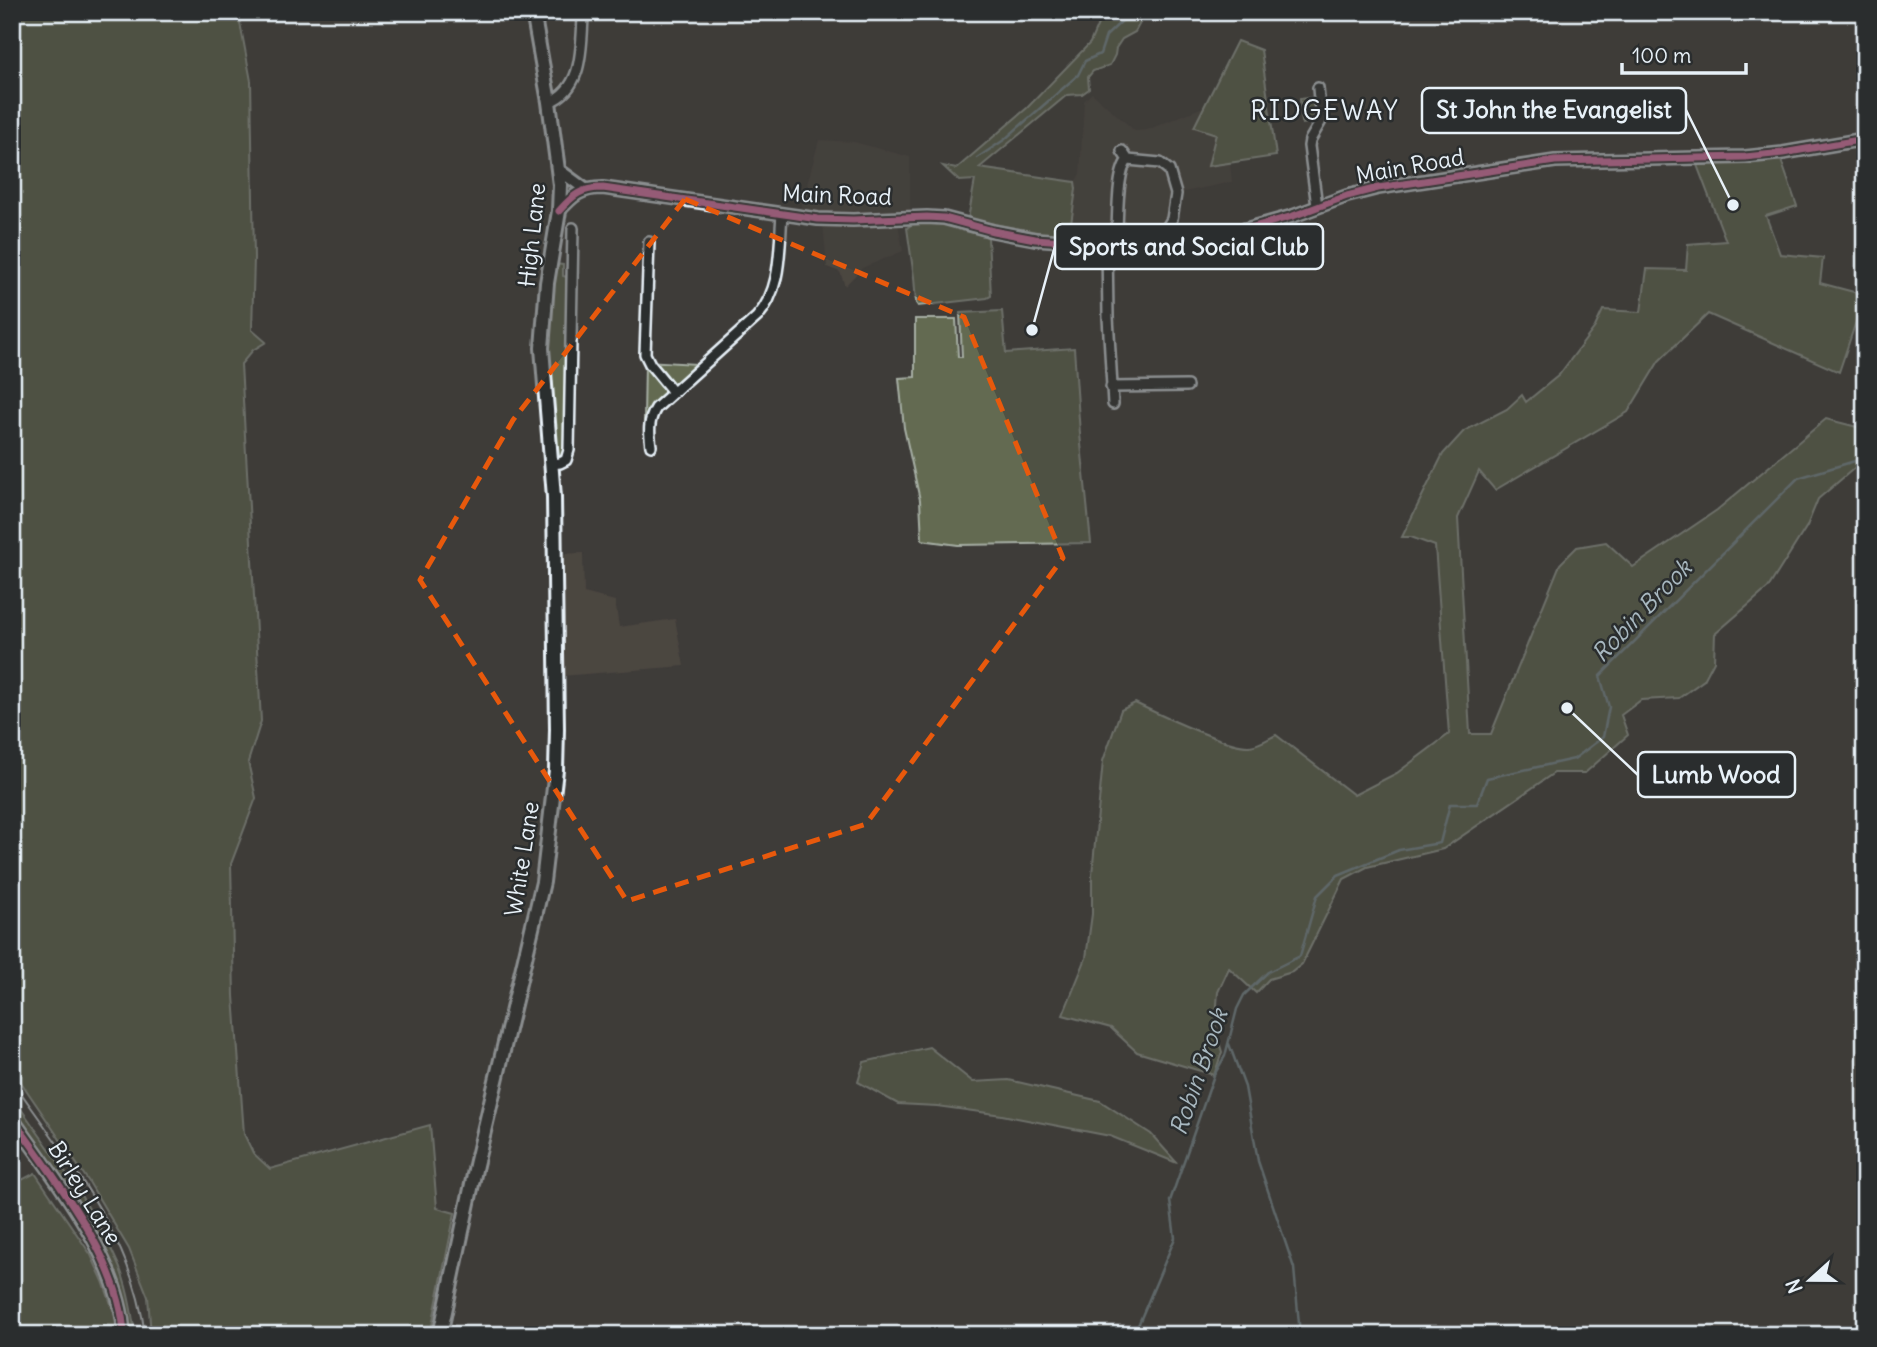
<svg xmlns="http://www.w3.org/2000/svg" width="1877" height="1347" font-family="Delius,sans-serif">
<rect width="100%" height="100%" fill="#3e3c39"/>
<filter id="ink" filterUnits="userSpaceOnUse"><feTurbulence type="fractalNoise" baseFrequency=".0143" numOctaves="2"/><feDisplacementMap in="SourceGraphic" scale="14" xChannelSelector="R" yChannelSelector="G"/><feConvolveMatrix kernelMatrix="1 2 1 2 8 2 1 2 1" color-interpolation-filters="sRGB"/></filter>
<g filter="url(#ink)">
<path fill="#4c4641" d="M1092 93 1135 131 1147 130 1203 107 1194 126 1216 134 1209 166 1230 163 1232 182 1184 192 1178 212 1181 237 1069 238 1076 189 1075 182 1080 174 1084 101Z
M819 140 854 142 910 157V212L896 213 903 251 862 268 845 286 840 272 827 267 822 212 800 211Z
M583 553 584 593 615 601 619 627 675 619 684 666 561 676 558 554Z"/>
<path fill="#636b51" stroke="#a6aea4" stroke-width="2" d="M12 12H238L251 81 254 258 252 330 266 342 253 350 241 364 261 721 248 762 256 798 231 864 234 996 244 1134 253 1153 270 1169 430 1125 437 1208 455 1213 430 1335H151L148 1297 129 1249 89 1182 12 1069Z
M1103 12H1146L1135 32 1122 39 1116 48 1115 55 1110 65 1093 71 1088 77 1089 89 1082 94 1067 95 979 168 1075 182 1076 189 1069 238 968 219 975 180 959 181 943 166 956 169 1027 108 1090 43Z
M1237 41 1261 50 1276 156 1208 166 1216 134 1194 127Z
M1316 97 1317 121 1302 124 1300 99Z
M1781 160 1797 206 1766 216 1780 254 1823 258 1820 283 1865 295 1839 372 1708 314 1659 361 1628 412 1495 490 1479 471 1458 518 1470 734H1491L1560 564 1577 547 1606 542 1633 567 1717 510 1826 419 1861 428 1865 431V459L1818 499 1807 526 1768 588 1715 634 1714 661 1704 680 1679 698 1641 700 1621 715 1628 735 1585 773H1554L1443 849 1367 867 1344 879 1302 964 1292 972 1269 979 1256 993 1229 968 1218 992 1215 1030 1222 1052 1214 1075 1137 1052 1111 1028 1063 1015 1086 958 1092 914V874L1103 761 1121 710 1135 703C1156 713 1230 748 1250 746 1259 745 1268 739 1276 735L1354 795 1397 773 1449 734 1435 546 1411 537H1402L1443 454 1464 431 1507 409 1522 395 1526 402 1559 375 1595 327 1603 310 1641 312 1647 269 1686 270 1688 244 1726 241 1697 165Z
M940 222 988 237 991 296 987 298 918 306 916 303 914 277 907 228 912 224Z
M554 264 563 265V276L567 277 566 451 560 459 555 457 549 364Z
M1002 311 1006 353 1074 348 1080 434 1091 543 958 545 922 540 920 500 904 428 899 378 915 377V319H956L958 357H962L960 313Z
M645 361 698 364 651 409 644 420Z
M929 1047 973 1082 1009 1080 1100 1101 1151 1134 1177 1163 1110 1136 1002 1115 937 1106 898 1104 858 1082 864 1062Z
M12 1096C50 1151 93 1205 119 1266 128 1288 132 1312 135 1335H128L126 1316 55 1171 12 1110Z
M35 1173 91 1255 103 1281 118 1324 117 1335H12V1185Z"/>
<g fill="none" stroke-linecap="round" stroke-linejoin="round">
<path stroke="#879ca3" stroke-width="2.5" d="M977 158 1004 140 1053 97 1078 75 1085 61 1100 54 1106 36 1123 20 1128 12
M1229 1044 1245 1087 1258 1161 1294 1268 1300 1335
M1134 1335 1175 1238 1170 1201 1214 1075 1225 1056 1237 1009 1244 995 1268 972 1300 956 1317 896 1338 875 1399 850 1440 843 1450 804H1477L1487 778 1574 759 1603 737 1609 707 1600 676 1798 478 1865 458"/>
<g stroke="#e8f1f8" stroke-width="14">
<path id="minor" d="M549 102C583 89 581 49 583 18
M1122 151 1128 160
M1317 206 1309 146 1310 140 1321 121 1318 88
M1117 230C1118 213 1117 170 1128 160L1160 163 1169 170 1176 194 1172 219 1157 244
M649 242 645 354 650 364 673 392
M1107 244 1108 317 1113 404
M1111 387 1187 386
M651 446C649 432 648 421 656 408L757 317C782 289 779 250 782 214
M551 464 560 463 566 460 569 450 573 228"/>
</g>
<g stroke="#e8f1f8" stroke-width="16">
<path id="tertiary" d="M559 170 585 189
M559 211C573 195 581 188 603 188L818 219 853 220 927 217 944 218 993 231 1035 239 1107 244H1157L1182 242 1239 231 1293 216 1347 196 1378 188 1555 161 1745 157 1783 153 1865 139
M12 1118C54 1178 121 1260 124 1335"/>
</g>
<g stroke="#e8f1f8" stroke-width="18">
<path id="secondary" d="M440 1335 476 1165 543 882 556 770 557 729 554 497 542 348 547 283 559 211 560 185 549 102 533 12"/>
</g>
<use href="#minor" stroke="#2a2d2e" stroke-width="9"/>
<use href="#tertiary" stroke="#2a2d2e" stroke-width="10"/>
<use href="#secondary" stroke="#2a2d2e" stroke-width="12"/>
<path stroke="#e8f1f8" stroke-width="2" d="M12 1080C67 1160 133 1236 145 1335"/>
<g stroke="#2a2d2e" stroke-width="11">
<path id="cycleway" d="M559 211C573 195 581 188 603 188L818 219 853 220 927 217 944 218 993 231 1035 239 1107 244H1157L1182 242 1239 231 1293 216 1347 196 1378 188 1555 161 1745 157 1783 153 1865 139
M12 1118C54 1178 121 1260 124 1335"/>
</g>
<use href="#cycleway" stroke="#ff80c0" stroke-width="7"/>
</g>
</g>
<path d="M0 0H1877V1347H0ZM685 199 964 317 1063 558 866 824 627 901 420 580 513 420Z" fill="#3e3c39" fill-opacity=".55" fill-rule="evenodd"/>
<path fill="none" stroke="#e8590c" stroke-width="5" stroke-dasharray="14 9" stroke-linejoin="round" d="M685 199 964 317 1063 558 866 824 627 901 420 580 513 420Z"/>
<g text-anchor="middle" stroke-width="5" stroke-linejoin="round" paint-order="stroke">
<g font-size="23" fill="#e8f1f8" stroke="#2a2d2e">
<text transform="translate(1410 166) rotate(-10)" y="8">Main Road</text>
<text transform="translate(837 195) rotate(2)" y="8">Main Road</text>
<text transform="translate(532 235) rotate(-84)" y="8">High Lane</text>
<text transform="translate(522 859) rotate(-81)" y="8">White Lane</text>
<text transform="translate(85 1193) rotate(58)" y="8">Birley Lane</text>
</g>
<g font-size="24" font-style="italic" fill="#a8b8c0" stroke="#2a2d2e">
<text transform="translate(1642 611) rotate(-46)" y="8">Robin Brook</text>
<text transform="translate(1199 1072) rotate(-71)" y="8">Robin Brook</text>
</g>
<g font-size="26" letter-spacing="2" fill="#e8f1f8" stroke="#2a2d2e">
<text x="1325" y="120">RIDGEWAY</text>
</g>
</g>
<path fill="none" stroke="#e8f1f8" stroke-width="2.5" d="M1733 205L1686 110M1032 330L1055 246M1567 708L1638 775"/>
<g fill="#e8f1f8" stroke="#2a2d2e" stroke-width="2.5">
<circle cx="1733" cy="205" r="7"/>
<circle cx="1032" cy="330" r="7"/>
<circle cx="1567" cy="708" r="7"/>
</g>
<g fill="#2a2d2e" stroke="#e8f1f8" stroke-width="2.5">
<rect x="1422" y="88" width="264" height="45" rx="7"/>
<rect x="1055" y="224" width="268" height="45" rx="7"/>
<rect x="1638" y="752" width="157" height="45" rx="7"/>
</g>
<g font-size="24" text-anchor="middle" font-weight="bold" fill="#e8f1f8">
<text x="1554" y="118">St John the Evangelist</text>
<text x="1189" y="255">Sports and Social Club</text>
<text x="1716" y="783">Lumb Wood</text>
</g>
<rect width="1877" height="1347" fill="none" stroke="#2a2d2e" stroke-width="42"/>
<rect x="21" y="21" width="1835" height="1305" fill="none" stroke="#e8f1f8" stroke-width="2.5" filter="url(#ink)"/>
<g transform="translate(1810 1280) rotate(249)" stroke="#2a2d2e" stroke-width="5" paint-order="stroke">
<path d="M0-5L12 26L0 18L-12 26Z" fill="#e8f1f8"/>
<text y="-10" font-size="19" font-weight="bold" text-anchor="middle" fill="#e8f1f8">N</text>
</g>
<path d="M1622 63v10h124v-10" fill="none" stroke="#e8f1f8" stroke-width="3.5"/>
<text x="1632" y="63" font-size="21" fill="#e8f1f8" stroke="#2a2d2e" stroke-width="5" paint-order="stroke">100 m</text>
</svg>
